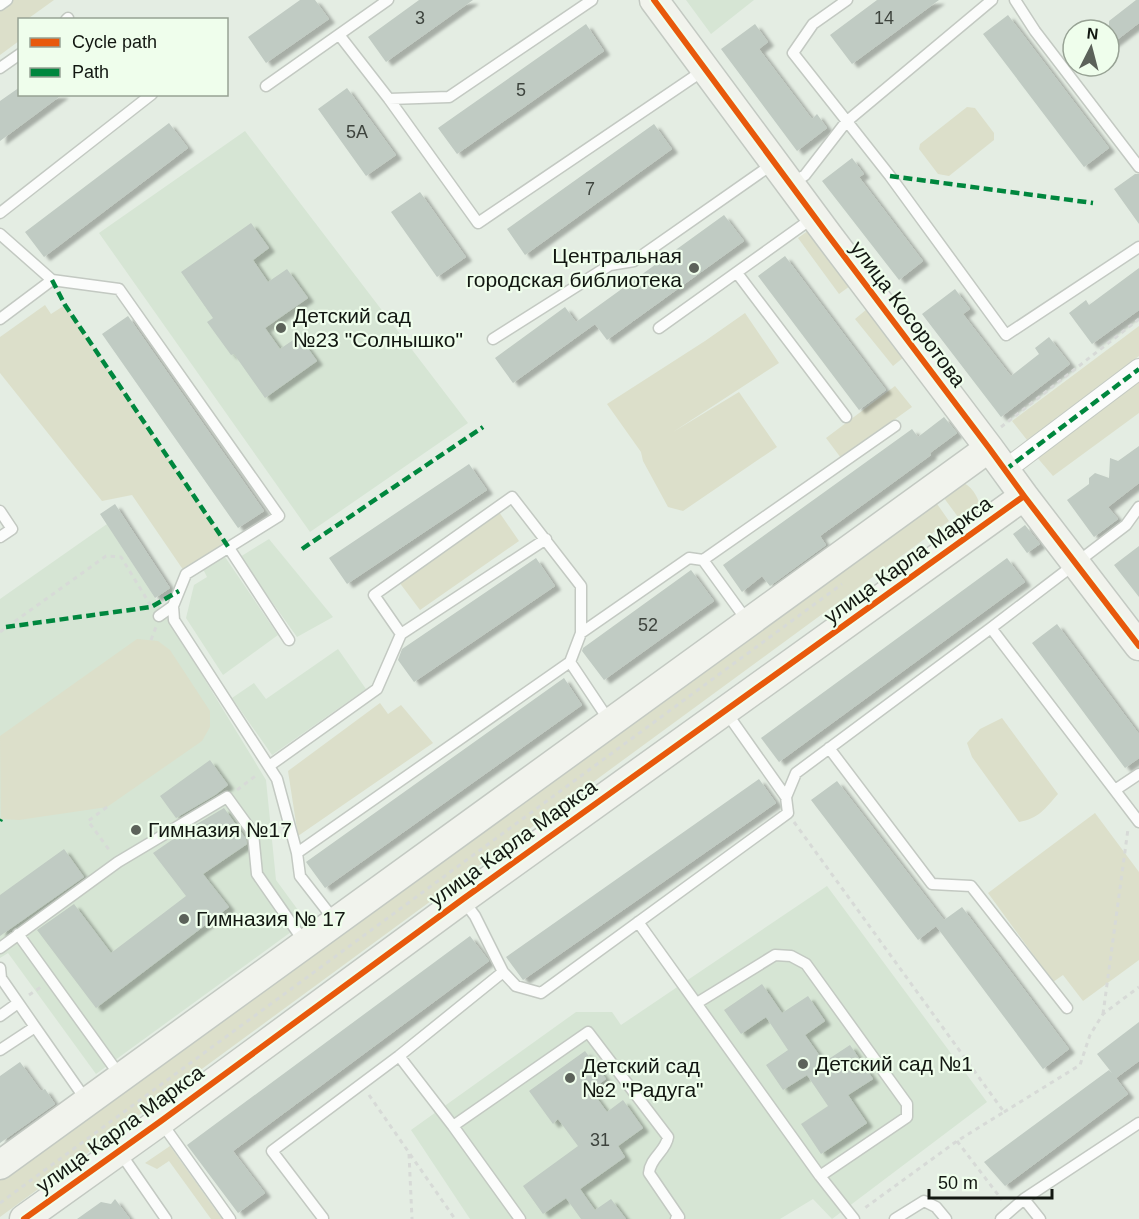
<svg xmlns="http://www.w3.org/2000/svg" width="1139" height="1219" font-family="Helvetica,sans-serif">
<defs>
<filter id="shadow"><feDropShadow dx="6" dy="4" stdDeviation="1.5" flood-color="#0004"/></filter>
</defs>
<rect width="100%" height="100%" fill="#e4ede3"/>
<path fill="#d6e5d4" d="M686 0H754L711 34Z
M245 131 468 423 310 532 99 233Z
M107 524 155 598 266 780 276 880 306 921 96 1074 8 953 0 958V599Z
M269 539 333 617 297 637 240 557Z
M225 557 278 635 223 675 186 618 194 585 207 577 203 569Z
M338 649 366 689 272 755 232 698 254 683 266 699Z
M827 886 987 1102 832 1219 813 1199 780 1219H470L411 1130 576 1012H612L621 1025Z"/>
<path fill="#dcdfca" d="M8 0H54L29 18 30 19 20 20 19 41 0 55V7Z
M967 107 975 108 994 133V140L949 176 938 174 919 149 920 144Z
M809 230 850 286 839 294 798 238Z
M45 305 51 314 65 305 229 548 186 574 132 495 102 501 0 373V337Z
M867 309 904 357 893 366 855 319Z
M745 313 779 363 673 432 739 392 777 447 683 511 668 507 643 461 641 452 607 404 705 341Z
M1139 326V356L1027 440 1012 421Z
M1139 378V413L1053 476 1035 455Z
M895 386 912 407 841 458 826 438Z
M960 481C973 487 976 494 981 507L961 521 941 494Z
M935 501 949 521 0 1217V1179Z
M499 512 519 541 420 610 399 582Z
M137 639 158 641 170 650 210 711V727L202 741 107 807 19 820 1 819 0 736Z
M380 703 388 714 401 705 433 743 298 836 288 771Z
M1002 718 1058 794C1046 808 1038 819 1019 822L972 757 967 743 980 729Z
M1095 813 1139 872V960L1083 1001 1063 975 1053 982 988 893Z
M170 1146 222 1219H211L169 1161 157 1169 145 1163Z"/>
<path fill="#c0cbc3" filter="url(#shadow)" d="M300 0H315L329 19 266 63 248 37Z
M419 0H473L386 62 368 37Z
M877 0H939L852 64 830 35Z
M1136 0H1139V23L1109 46V21Z
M1008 15 1109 148 1084 167 983 34Z
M586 24 604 51 457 154 438 128Z
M755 24 768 42 759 49 812 119 817 114 827 128 797 151 721 49Z
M20 87V94H63L0 141V101Z
M347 88 396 155 366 176 318 109Z
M169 123 188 148 44 257 25 232Z
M654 124 672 149 525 255 507 229Z
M852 158 864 174 859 177 923 261 899 280 822 181Z
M1135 174H1139V224L1114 189Z
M420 192 466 257 437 277 391 212Z
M724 215 744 241 607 340 595 324 513 383 495 358 565 307 576 322Z
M251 223 269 248 253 260 268 282 287 269 308 298 265 328 280 349 299 336 317 361 265 398 234 354 231 355 207 322 213 318 181 272Z
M785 256 886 390 859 410 758 276Z
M1139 268V310L1092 344 1069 313 1086 300 1089 305Z
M955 289 970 309 963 314 1011 376 1039 354 1035 348 1049 337 1070 364 1001 417 922 314Z
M128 316 264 511 238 528 102 334Z
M944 417 957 433 930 453 931 455 820 536 826 545 770 586 762 576 742 592 723 565 912 429 918 437Z
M1139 446V483L1108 507 1118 519 1094 537 1067 500 1089 484V478L1095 473 1109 478 1110 458 1118 461Z
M469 464 487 490 347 584 329 558Z
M115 504 170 588 155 598 100 514Z
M1025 525 1040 544 1027 553 1013 534Z
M1139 546V597L1114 565Z
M536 558 555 586 414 682 398 660 402 649Z
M1007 558 1025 582 779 762 761 738Z
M691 570 714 601 604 680 582 651 583 648Z
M1057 624 1139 734V758L1125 768 1032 643Z
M564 678 582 705 325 888 306 862Z
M210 760 228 785 215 795 176 818 160 796Z
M759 779 776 803 523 980 506 957Z
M837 781 944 920 962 907 1069 1049 1043 1069 936 926 918 940 811 800Z
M224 808 246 839 247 844 203 874 229 907 96 1008 37 930 74 904 111 953 186 896 153 853 185 831Z
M64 849 84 877 0 936V895Z
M470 936 489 961 233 1151 265 1193 238 1213 187 1145Z
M762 984 782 1013 808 996 825 1021 805 1035 824 1062 850 1045 873 1079 848 1095 867 1123 821 1154 801 1124 828 1106 807 1075 783 1090 766 1065 788 1050 766 1017 741 1034 724 1010Z
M1139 1022V1061L1116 1078 1128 1094 1005 1186 984 1162 1109 1070 1112 1073 1097 1054Z
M585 1051 606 1079 591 1090 607 1112 623 1100 643 1128 618 1146 625 1157 580 1189 595 1210 611 1199 626 1219H581L566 1198 543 1214 523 1186 578 1146 558 1119 553 1124 529 1091Z
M20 1062 41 1091 45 1089 55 1104 0 1143V1076Z
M115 1199 130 1219H77L101 1202 111 1204Z"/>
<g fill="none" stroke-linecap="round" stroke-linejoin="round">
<g stroke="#c3c9c2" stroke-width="13">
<path id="lane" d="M847 0 813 24 793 53 890 176 1006 335 1139 247
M1015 0 1035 31 1139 167
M0 5 7 0
M66 20 68 18
M340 36 389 99 449 97 592 0
M0 68 20 54
M266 86 388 0
M389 99 478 223 704 70
M791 184 805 175 846 122 992 0
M0 213 152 94
M0 234 52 280
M737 273 846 417
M0 319 52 280 119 289 279 516 186 574 173 606 174 620 277 779 297 853
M659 328 814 217
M493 339 610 265 634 261 774 163
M0 511 12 529 0 537
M546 539 401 634 374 595 512 497 581 586V633L570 662 610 722
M229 548 289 640
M703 560 748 622
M159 616 173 606
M991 628 1139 822
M581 633 689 558 703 560 895 426
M726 712 786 797 796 773 991 628 1126 525 1139 507
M829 748 932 884 971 886 1067 1008
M269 766 377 689 401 634
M1115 790 1139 774
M335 921 300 876 297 853 570 662
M638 922 820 1176 854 1219
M18 934 121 1077
M0 948 118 862 227 797 253 833 257 874 305 943
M0 968 1 978 35 1027
M503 972 516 986 541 993 788 813 786 797
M697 1003 775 955 791 956 806 964 907 1104V1117L820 1176
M0 1016 18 1003
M0 1050 35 1027 86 1100
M399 1056 453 1126 520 1219
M161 1122 230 1219
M453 1126 588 1032 668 1137C666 1151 650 1158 649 1173L679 1217 676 1219
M119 1151 166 1219
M1024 1199 1040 1219
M323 1218 272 1151 399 1056 503 972 475 916 463 900
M895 1219 924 1201 936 1207 946 1219
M1001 1219 1024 1199 1139 1123"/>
</g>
<g stroke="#c3c9c2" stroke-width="22">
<path id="street" d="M1005 470 1139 369"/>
</g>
<g stroke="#c3c9c2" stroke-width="31">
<path id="secondary" d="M654 0 828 235 989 448 1024 496 1139 646
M0 1165 989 448
M24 1219 161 1121 463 899 1024 496"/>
</g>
<path stroke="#d7dad7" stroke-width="3" stroke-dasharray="4.5 4.5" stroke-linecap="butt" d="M1001 427 1139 319
M0 632 106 556 121 557 151 606
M151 640 156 627
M237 790 258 774
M107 807 88 821 110 851
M794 822 1004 1112 957 1141 862 1210
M29 995 41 987
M1103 1014 1128 829
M369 1095 455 1219
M1004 1112 1080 1065 1090 1035 1103 1014 1139 987
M957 1141 1002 1200
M409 1154 412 1219
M0 1203 842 584"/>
<use href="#lane" stroke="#fbfcfb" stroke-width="10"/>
<use href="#street" stroke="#fbfcfb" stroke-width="20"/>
<use href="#secondary" stroke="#f1f3ed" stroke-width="28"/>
<path stroke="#00873e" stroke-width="4.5" stroke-dasharray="9 4.5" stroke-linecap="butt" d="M890 176 1093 203
M52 280 65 305 229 548
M1005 470 1139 369
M302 549 483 427
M6 627 151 607 179 591
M0 821 1 819"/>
<g stroke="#effeec" stroke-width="10">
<path id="cycleway" d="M654 0 828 235 989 448 1024 496 1139 646
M24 1219 161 1121 463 899 1024 496"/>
</g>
<use href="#cycleway" stroke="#e8590c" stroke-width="6"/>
</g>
<g fill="#5c625a" stroke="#effeec" stroke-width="2">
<circle cx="694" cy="268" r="6"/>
<circle cx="281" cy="328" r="6"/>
<circle cx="136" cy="830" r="6"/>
<circle cx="184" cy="919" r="6"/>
<circle cx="803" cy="1064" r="6"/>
<circle cx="570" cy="1078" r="6"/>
</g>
<g text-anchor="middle" stroke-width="4.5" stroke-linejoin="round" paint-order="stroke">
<g font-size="18" fill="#3e443e">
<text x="420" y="24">3</text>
<text x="884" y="24">14</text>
<text x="521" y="96">5</text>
<text x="357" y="138">5А</text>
<text x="590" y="195">7</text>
<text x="648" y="631">52</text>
<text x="600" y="1146">31</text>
</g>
<g font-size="21" fill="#121711" stroke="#effeec" text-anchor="start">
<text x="682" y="263" text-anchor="end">Центральная<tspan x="682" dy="24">городская библиотека</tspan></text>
<text x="293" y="323">Детский сад<tspan x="293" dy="24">№23 "Солнышко"</tspan></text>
<text x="148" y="837">Гимназия №17</text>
<text x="196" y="926">Гимназия № 17</text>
<text x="815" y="1071">Детский сад №1</text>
<text x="582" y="1073">Детский сад<tspan x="582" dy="24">№2 "Радуга"</tspan></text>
</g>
<g font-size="21" fill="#121711" stroke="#effeec">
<text transform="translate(908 314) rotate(53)" y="7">улица Косоротова</text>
<text transform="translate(908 560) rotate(-36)" y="7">улица Карла Маркса</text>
<text transform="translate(513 843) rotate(-36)" y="7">улица Карла Маркса</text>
<text transform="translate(120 1129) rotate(-36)" y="7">улица Карла Маркса</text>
</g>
</g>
<rect x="18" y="18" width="210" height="78" fill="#effeec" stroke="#97a294" stroke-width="1.5"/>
<rect x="30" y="38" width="30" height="9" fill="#e8590c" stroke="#97a294" stroke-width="1.5"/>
<text x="72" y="48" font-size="18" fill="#121711">Cycle path</text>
<rect x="30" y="68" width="30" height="9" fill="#00873e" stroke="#97a294" stroke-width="1.5"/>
<text x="72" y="78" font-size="18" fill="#121711">Path</text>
<g transform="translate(1091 48) rotate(6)"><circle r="28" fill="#effeec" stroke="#97a294" stroke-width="1.5"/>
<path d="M0-4.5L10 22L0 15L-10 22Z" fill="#5c625a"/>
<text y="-9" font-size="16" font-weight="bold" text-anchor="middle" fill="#121711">N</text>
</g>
<path d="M929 1189v9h123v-9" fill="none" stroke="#121711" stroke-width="3"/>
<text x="938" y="1189" font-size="18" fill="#121711" stroke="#effeec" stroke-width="4.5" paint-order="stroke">50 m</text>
</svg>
